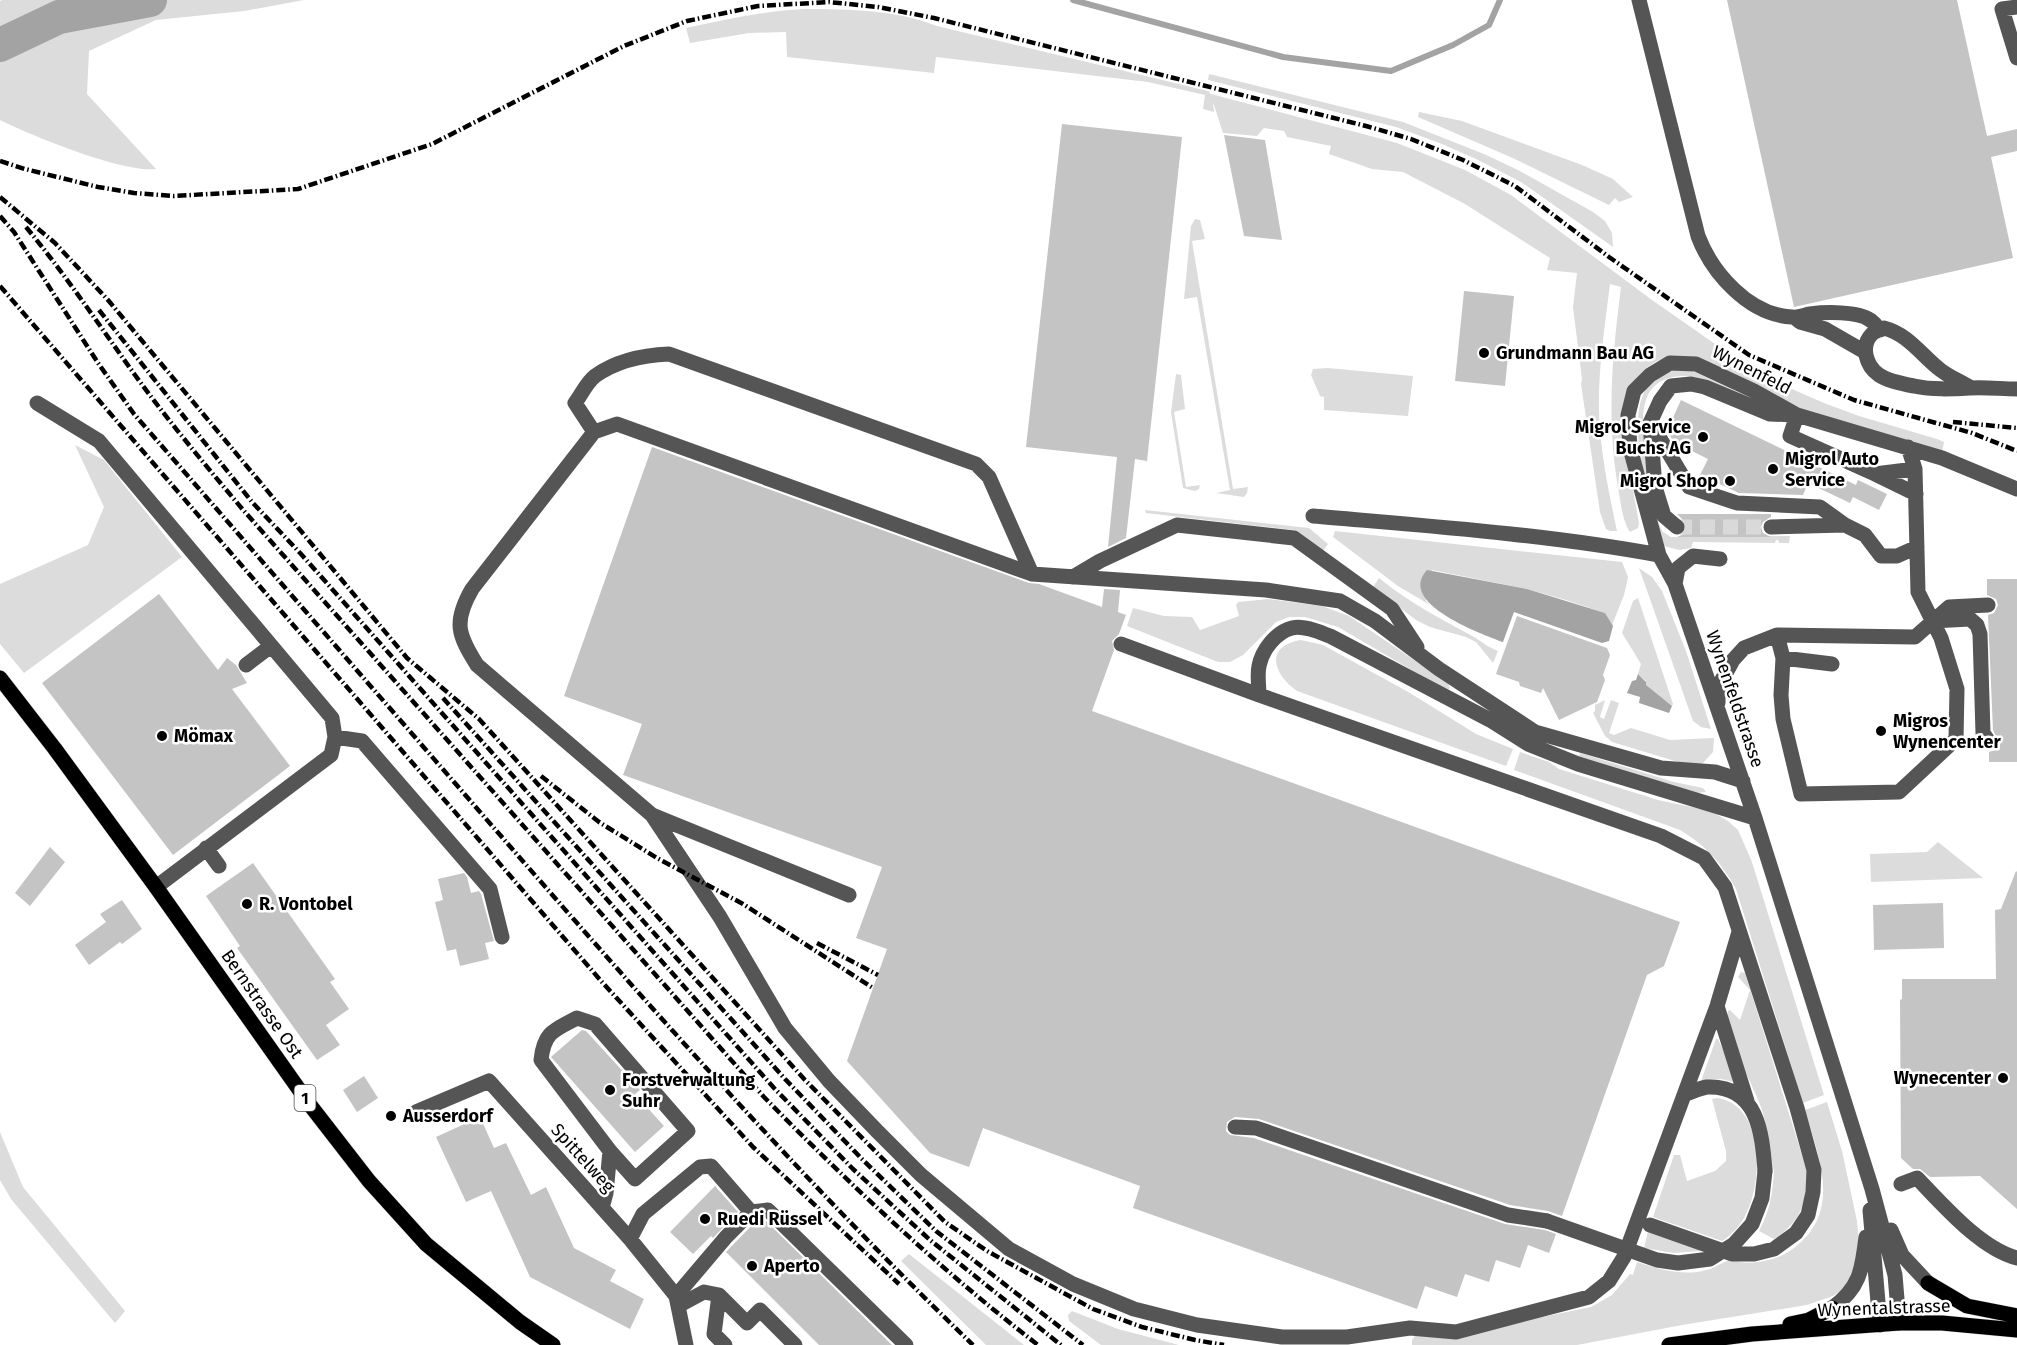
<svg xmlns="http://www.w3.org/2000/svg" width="2017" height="1345" font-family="'Fira Sans',sans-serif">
<rect width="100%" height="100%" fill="#fff"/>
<path fill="#dcdcdc" d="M2 0H304L244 11 156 20 89 51 87 94 156 169C123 173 32 136 0 120V1Z
M805 9C848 9 897 10 937 26L1208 91 1211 94 1397 143 1465 170 1511 195 1652 300 1728 353 1738 364 1746 369 1824 403 1859 416 1937 439 1944 442 1942 453 1825 419 1670 357 1657 361 1646 368 1632 384 1630 474 1639 523 1638 528 1630 532C1623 522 1621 505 1619 493 1606 422 1612 358 1621 287L1610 284C1604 333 1596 382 1600 431 1603 465 1610 498 1617 531H1610L1606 529 1600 512 1581 384 1582 379 1573 307 1577 273 1547 270 1550 258 1465 204 1403 172 1372 169 1329 154 1331 146 1287 137 1284 131 1264 128 1257 136 1223 133 1213 102 1214 112 1203 109 1205 95 1148 82 936 57 934 73 787 57 786 32 749 33 690 43 686 28C726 19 764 11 805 9Z
M1209 74 1403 122 1484 154 1518 170 1593 212 1605 221 1612 233 1613 247 1521 182 1476 159 1442 144 1396 127 1208 80Z
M1419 112 1462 121 1582 165 1613 179 1633 197 1619 202 1615 198 1609 205 1515 159 1418 117Z
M1195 219 1200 220 1205 239 1192 241 1233 489 1248 487 1247 493 1244 497 1216 493 1230 490 1197 297 1184 299 1191 226Z
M1328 368 1413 376 1408 416 1324 410V397L1320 396 1311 375 1313 369Z
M1676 370 1693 371 1765 405C1742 396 1716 383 1693 377 1684 375 1674 376 1666 379 1635 391 1643 431 1647 456 1650 478 1651 513 1663 532L1671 537 1790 536 1789 543H1779L1778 540H1776L1775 543 1693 542 1691 548 1679 550 1660 545C1651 507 1623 419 1648 386 1655 377 1666 373 1676 370Z
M1176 374 1181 375 1185 409 1174 412 1186 487 1200 485 1199 489 1195 491 1183 488 1171 412Z
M75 445 104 460 182 557 24 673 0 644V584L88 545 104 507Z
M1145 510 1309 528 1328 544 1323 551 1294 530 1146 513Z
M1335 531 1622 562 1628 577 1624 595 1612 625 1605 613 1566 600 1527 589 1432 570 1426 601 1430 605 1398 586 1333 537Z
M1639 568 1652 577 1662 591 1686 651 1711 729 1701 727 1693 721Z
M1379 578C1408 602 1441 619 1474 637 1482 642 1488 647 1498 651L1493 663 1476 642 1466 637 1430 627 1416 620 1373 587Z
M1638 598 1673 704 1672 706 1645 685 1646 681 1638 674 1641 664 1622 633 1633 601Z
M1268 599 1322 606 1349 616 1448 683 1450 688 1448 690 1439 686 1338 627 1305 617H1289L1276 622 1243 655 1230 662H1218L1127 626 1133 608 1164 616 1192 617 1200 630 1239 616 1236 605 1238 602Z
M1301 640 1323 645 1410 693 1476 734 1513 749 1506 766 1297 691C1273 674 1264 646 1301 640Z
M1605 700 1600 717 1604 719 1611 700 1619 703 1609 733 1614 735 1631 728 1670 740 1714 738 1713 752 1703 763 1688 765 1612 742 1605 736 1593 713 1595 711V705Z
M1520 752 1549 762 1559 769 1658 800 1711 811 1728 821 1738 830 1752 862 1824 1095 1803 1103 1736 889C1721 862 1706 846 1680 830L1514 770Z
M1580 753 1674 782 1703 788 1706 792 1697 793 1579 758Z
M1938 842 1983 878 1871 882 1870 854 1927 852Z
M1741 972 1745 973 1807 1171C1807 1202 1801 1222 1774 1239L1759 1231C1770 1211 1773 1192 1774 1169H1772C1769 1150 1768 1131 1763 1113 1755 1086 1723 1036 1728 1011L1730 1010 1740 1020 1750 990 1738 977Z
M1716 1039H1718L1736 1079 1734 1082 1721 1079 1701 1081Z
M1718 1098C1766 1107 1763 1185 1744 1218 1739 1227 1731 1235 1722 1241L1653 1217 1674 1155H1680L1687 1181 1715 1171 1726 1161V1151L1712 1099Z
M1827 1102 1842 1151 1857 1221 1859 1242V1255L1851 1278 1843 1289 1833 1296 1807 1305 1682 1325 1577 1345H1412V1340L1416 1334 1518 1322 1591 1307 1612 1295 1630 1274 1633 1275 1637 1262C1661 1270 1685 1277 1710 1269 1716 1267 1724 1261 1731 1260 1734 1259 1736 1261 1740 1262 1750 1264 1761 1262 1772 1259 1784 1256 1794 1249 1803 1240 1840 1204 1817 1152 1805 1110Z
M0 1132 23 1187 125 1311 115 1323 11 1199 0 1180Z
M1648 1231 1698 1249 1701 1251 1674 1253 1644 1248Z
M909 1254 1024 1345H986L901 1261Z
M1072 1311 1118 1329 1179 1345H1101L1069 1321 1068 1315Z"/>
<path fill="#a3a3a3" d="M1427 570 1527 589 1605 613 1613 626 1609 641 1602 643 1514 612 1503 642C1482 634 1396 603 1427 570Z
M1638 674 1646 682V685L1672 706 1669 713 1639 703 1640 697 1627 693 1632 681 1636 680Z"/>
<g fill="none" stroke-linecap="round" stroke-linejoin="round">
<path stroke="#a3a3a3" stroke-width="6" d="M1073 0 1283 57 1391 71 1453 45 1489 25 1500 0"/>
<path stroke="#a3a3a3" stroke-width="34" d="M0 45 59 17 150 0"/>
</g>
<path fill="#c4c4c4" d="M1727 0H1957L1987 136 2017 129V151L1991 157 2013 258 1794 307Z
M1062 124 1182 137 1147 461 1135 459 1126 538 1108 547 1117 457 1026 447Z
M1224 135 1265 140 1282 240 1244 236Z
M1464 291 1514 296 1505 386 1455 381Z
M1681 400 1856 485 1858 480 1887 494 1879 510 1853 497 1850 503 1808 483 1803 495 1739 493 1700 475 1708 459 1674 442 1667 431Z
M652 447 1029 583 1039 584 1102 607 1104 589 1120 590 1118 612 1126 615 1119 634 1112 641 1114 650 1092 711 1680 922 1664 966 1647 975 1562 1216 1548 1211 1510 1205 1259 1119 1235 1117 1227 1122 1226 1131 1230 1135 1254 1138 1505 1224 1545 1230 1556 1234 1549 1253 1528 1245 1520 1268 1496 1260 1489 1282 1465 1274 1457 1297 1425 1286 1417 1309 1133 1208 1140 1186 983 1128 969 1167 930 1153 847 1061 887 949 856 938 882 867 623 775 642 724 564 696Z
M1677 514H1771V517L1763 522 1761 527 1763 533 1771 537H1677L1684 534 1687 528 1686 523Z
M1987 579H2017V762H1989V752L1995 750 1999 742 1993 730 1988 615 1994 613 1998 605 1996 599 1987 595Z
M159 594 218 670 227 658 236 665 247 683 232 689 290 766 173 855 42 683Z
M1517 616 1607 648 1610 655 1603 675 1605 680 1597 702 1559 720 1543 688 1541 693 1520 686 1519 682 1496 674Z
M50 847 65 862 30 906 15 893Z
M253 863 335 979 330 982 349 1009 326 1025 340 1045 317 1060 237 948 240 946 206 896Z
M2016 871 2017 872V1209L1980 1176 1930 1177 1920 1169H1913L1901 1158 1900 1000 1902 999V979H1996L1995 910 2001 909Z
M464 873 467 877 471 893 479 891 481 894 494 941 485 943 489 959 460 966 456 949 447 951 435 902 443 900 438 879Z
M122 900 142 929 122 944 120 942 89 965 75 945 106 922 100 914Z
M1943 903 1944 948 1874 950 1873 905Z
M582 1030 586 1031 640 1090 635 1094 664 1126 635 1152 551 1057Z
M364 1076 378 1098 357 1112 343 1090Z
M480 1117 494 1148 506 1143 531 1195 546 1187 574 1248 616 1270 610 1281 644 1299 630 1329 530 1277 491 1191 466 1202 436 1137Z
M715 1186 738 1212 713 1238 711 1236 693 1254 670 1232Z
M765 1220 892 1345H819L726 1252 756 1221Z"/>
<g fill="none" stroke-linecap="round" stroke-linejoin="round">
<path stroke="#d9d9d9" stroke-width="15" stroke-dasharray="15 8" stroke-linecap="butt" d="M1677 527H1771"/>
<g stroke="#dbdbdb" stroke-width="16">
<path id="major" d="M0 678 55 749 156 887 310 1105 369 1181 426 1244 520 1322 553 1345
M1928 1283 1967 1306 2017 1316
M1790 1324 1809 1320 1832 1308
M1669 1345 1752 1334 1899 1323H1942L2017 1330"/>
</g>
<path stroke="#555" stroke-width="15" d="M1639 0 1698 236C1712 273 1749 315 1792 317 1798 318 1804 315 1810 314 1825 312 1858 311 1870 320 1874 322 1877 327 1880 330
M2017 7 2002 9 2017 58
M1795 318 1800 322 1825 329 1865 352
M1971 388C1960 381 1947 376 1938 368 1920 353 1907 334 1884 328 1880 330 1875 331 1872 334 1860 346 1866 366 1879 375 1888 381 1903 384 1914 386 1933 390 1951 389 1970 388 1986 387 2002 389 2017 389
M37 403 99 441 332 718 335 737 331 755 156 887
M1652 425 1689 487 1737 503 1820 507 1845 525
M594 432 617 424 1032 574 1266 590 1340 601 1375 621 1439 669 1535 732 1661 768 1715 772 1743 781
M1875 474 1916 494
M1313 516C1428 526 1545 534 1659 555
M1677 527 1664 516 1655 487 1650 423 1660 401 1671 386 1691 384 1705 387 1770 414 1797 415 1790 436 1875 474 1915 469
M1771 527 1845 525 1865 535 1881 556H1897L1917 547
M1032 574 989 477 976 464 669 354C644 355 616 361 595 376 587 382 581 395 575 403L594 432 472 589C453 622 458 635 477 665L652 815 720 917 785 1028 829 1081 877 1131 921 1175 1009 1249 1073 1284 1134 1309 1197 1325 1282 1337H1347L1410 1328 1456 1332 1589 1297 1609 1281 1624 1257 1717 1006 1739 932
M1073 577 1100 561 1177 525 1294 538 1392 609 1417 647
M1675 584 1678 568 1693 556 1720 559
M1932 621 1970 619 1977 625 1980 634 1983 733 1989 742
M1777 635 1915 637 1949 607 1988 605
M1121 644 1259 695
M1783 658 1832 664
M246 665 271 646
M1718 703V687L1733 660 1744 648 1777 635 1783 658 1781 695 1783 719 1801 794 1899 792 1956 739 1957 689 1941 638 1918 592 1915 469 1908 447
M335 737 362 741 490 889 502 937
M652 815 849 895
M206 848 219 866
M1717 1006 1747 1101
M1685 1094C1692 1092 1700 1088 1707 1087 1758 1085 1762 1133 1765 1171
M416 1112 489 1081 630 1239 676 1296 686 1345
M1235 1127 1256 1128 1508 1215 1547 1221
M1901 1184 1917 1178C1943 1205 1981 1249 2017 1258
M602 1208 606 1193 610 1151 541 1060C544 1032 554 1030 577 1018L595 1024 688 1131 635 1179 610 1151
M1870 1210 1880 1325
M751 1212 768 1210 906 1345
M1650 1225 1732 1254H1754L1774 1249 1796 1233 1808 1215 1813 1192 1814 1170 1797 1108 1725 887 1704 858 1661 836 1259 695C1259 686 1257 675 1259 666 1262 650 1276 632 1292 628 1304 625 1319 632 1330 636L1490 720 1528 744 1578 764 1755 818
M1891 1230 1902 1255 1928 1283
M630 1239 643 1214 700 1167 711 1166 751 1212 726 1237 676 1296
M719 1295 714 1334 725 1345
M678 1306 704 1292 719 1295 747 1323 760 1310 795 1345
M1832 1308C1860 1288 1862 1270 1866 1237
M1899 1323 1895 1275 1872 1189 1755 818 1675 584 1659 555 1630 448 1628 415 1634 391 1650 375 1670 363 1696 364 1754 391 1797 415 1942 458 2017 489"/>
<use href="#major" stroke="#000" stroke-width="15"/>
<path stroke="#000" stroke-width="4.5" stroke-dasharray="9 3 1.5 3" stroke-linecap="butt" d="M0 161 25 169 98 187 134 193 174 196 298 189 432 144 624 46 687 21 758 6 829 2 878 7 934 18 1366 126 1411 139 1463 160 1515 186 1609 257 1749 355 1854 400 1972 433 2017 451
M0 197 55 243 108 300 407 658 479 719 805 1080 945 1222 987 1251 1093 1309 1142 1327 1195 1340 1224 1345
M0 216 14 232 98 363 134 414C254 552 374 690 494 828 648 1005 804 1182 973 1345
M26 227C65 274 99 325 135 375 169 422 207 467 244 511L764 1097C851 1186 940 1269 1038 1345
M0 286 602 982 753 1147 899 1284
M99 310 252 502 301 554 774 1088 853 1169 930 1240 1061 1345
M1953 422 2017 428
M443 698 785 1079 862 1159 936 1231 1083 1345
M541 776 599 822 657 858 743 904 873 988
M817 943 878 975"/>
<path stroke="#555" stroke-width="15" d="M1547 1221 1657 1260 1678 1263 1710 1259 1734 1244 1752 1224 1762 1198 1765 1171"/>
</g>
<g fill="#000" stroke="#fff" stroke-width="2">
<circle cx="1484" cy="353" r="6"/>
<circle cx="1703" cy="437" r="6"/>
<circle cx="1773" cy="469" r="6"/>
<circle cx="1730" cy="481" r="6"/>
<circle cx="1881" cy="731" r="6"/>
<circle cx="162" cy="736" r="6"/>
<circle cx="247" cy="904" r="6"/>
<circle cx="2003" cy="1078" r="6"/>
<circle cx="610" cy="1090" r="6"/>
<circle cx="391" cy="1116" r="6"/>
<circle cx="705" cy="1219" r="6"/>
<circle cx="752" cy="1266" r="6"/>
</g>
<g text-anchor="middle" stroke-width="5" stroke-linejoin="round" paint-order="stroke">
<rect fill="#fff" stroke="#4c4c4c" stroke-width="1.5" x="294.5" y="1085" width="21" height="26" rx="4.5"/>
<g font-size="16" font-weight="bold" fill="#000">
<text x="305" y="1104">1</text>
</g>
<g font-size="18" font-weight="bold" fill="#000" stroke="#fff" text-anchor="start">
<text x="1496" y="359">Grundmann Bau AG</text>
<text x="1691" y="433" text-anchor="end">Migrol Service<tspan x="1691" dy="21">Buchs AG</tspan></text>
<text x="1785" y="465">Migrol Auto<tspan x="1785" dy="21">Service</tspan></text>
<text x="1718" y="487" text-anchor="end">Migrol Shop</text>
<text x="1893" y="727">Migros<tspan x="1893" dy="21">Wynencenter</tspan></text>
<text x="174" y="742">Mömax</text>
<text x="259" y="910">R. Vontobel</text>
<text x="1991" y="1084" text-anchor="end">Wynecenter</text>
<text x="622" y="1086">Forstverwaltung<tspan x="622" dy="21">Suhr</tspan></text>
<text x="403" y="1122">Ausserdorf</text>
<text x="717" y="1225">Ruedi Rüssel</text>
<text x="764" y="1272">Aperto</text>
</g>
<g font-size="18" fill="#000" stroke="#fff">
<text transform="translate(1752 370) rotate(27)" y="6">Wynenfeld</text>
<text transform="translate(1735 699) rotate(71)" y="6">Wynenfeldstrasse</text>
<text transform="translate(262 1004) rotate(55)" y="6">Bernstrasse Ost</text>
<text transform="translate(583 1158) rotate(48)" y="6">Spittelweg</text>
<text transform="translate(1884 1308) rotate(-2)" y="6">Wynentalstrasse</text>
</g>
</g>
</svg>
